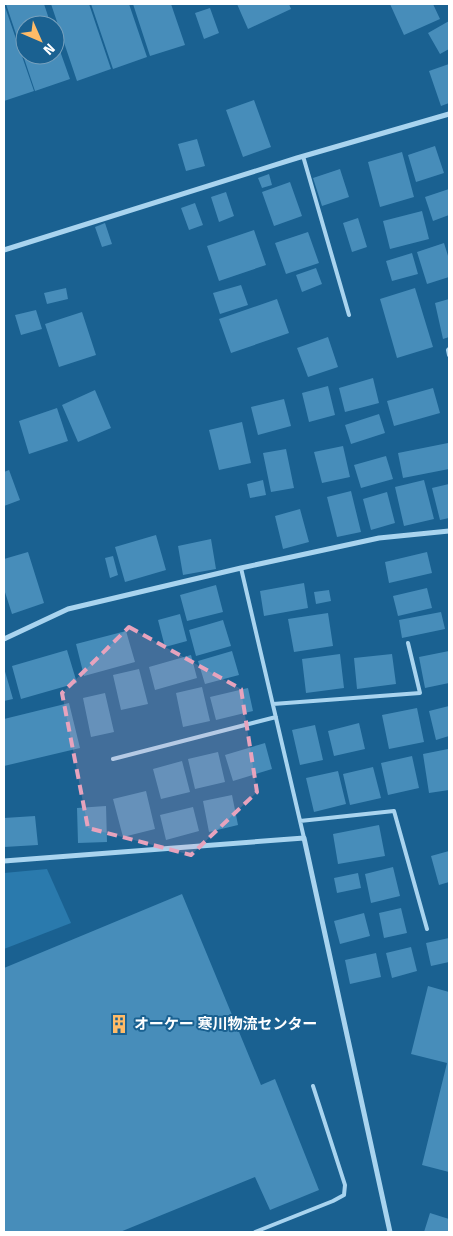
<svg xmlns="http://www.w3.org/2000/svg" width="453" height="1236" font-family="'Fira Sans','Noto Sans JP',sans-serif">
<rect width="100%" height="100%" fill="#1a6191"/>
<path fill="#2a7aad" d="M47 869 71 923 4 949V873Z"/>
<path fill="#478dba" d="M4 4 34 91 4 101Z
M6 4H44L51 25H25V55H55V37L70 79 35 91Z
M51 4H89L111 69 77 81Z
M91 4H129L147 57 113 69Z
M133 4H171L185 45 150 56Z
M237 4H289L291 9 248 29Z
M390 4H433L440 19 404 35Z
M210 8 219 33 204 39 195 13Z
M449 21V49L440 54 428 33Z
M449 64V103L441 106 429 71Z
M254 100 271 147 243 157 226 110Z
M197 139 205 166 186 171 178 144Z
M435 146 444 173 416 182 408 155Z
M402 152 414 197 380 207 368 162Z
M340 169 349 197 322 206 313 178Z
M269 174 272 185 262 188 258 178Z
M290 182 302 216 274 226 262 192Z
M449 189V215L433 221 425 197Z
M226 192 234 216 219 222 211 197Z
M195 203 203 225 189 230 181 208Z
M422 211 429 239 390 249 383 221Z
M358 218 367 247 352 252 343 223Z
M105 223 112 244 102 247 95 227Z
M254 230 266 265 219 281 207 246Z
M308 232 319 263 286 274 275 243Z
M444 243 449 259V277L427 284 417 252Z
M412 253 418 274 392 281 386 261Z
M316 268 322 284 302 292 296 275Z
M241 285 248 305 220 314 213 293Z
M66 288 68 299 47 304 44 293Z
M415 288 433 347 397 358 380 299Z
M277 299 289 333 231 353 219 319Z
M449 299V337L443 339 435 303Z
M36 310 42 329 21 335 15 315Z
M82 312 96 355 59 367 45 324Z
M328 337 338 367 308 377 297 348Z
M373 378 379 403 345 412 339 388Z
M328 386 335 415 309 422 302 393Z
M433 388 440 413 394 426 387 401Z
M95 390 111 428 78 442 62 405Z
M284 399 291 426 258 435 251 407Z
M57 408 68 441 29 454 19 421Z
M379 414 385 433 351 444 345 425Z
M242 422 251 463 219 470 209 430Z
M448 443 449 469 403 478 398 453Z
M343 446 350 477 322 483 314 452Z
M286 449 294 488 271 492 263 453Z
M386 456 393 479 361 488 354 465Z
M9 470 20 500 4 506V472Z
M263 480 266 495 250 498 247 484Z
M424 480 434 519 404 526 395 487Z
M449 484V518L440 520 432 488Z
M351 491 361 532 337 537 327 497Z
M387 492 395 523 371 530 363 499Z
M300 509 309 542 283 549 275 516Z
M156 535 166 570 125 582 115 547Z
M211 539 216 569 183 575 178 546Z
M28 552 44 603 12 614 4 589V559Z
M427 552 432 573 389 583 385 562Z
M113 556 118 575 110 578 105 558Z
M304 583 308 608 264 616 260 591Z
M216 585 223 612 187 621 180 595Z
M427 588 432 608 398 616 393 596Z
M329 590 331 601 316 604 314 592Z
M441 612 445 629 402 638 399 620Z
M328 613 333 646 294 652 288 619Z
M180 614 187 641 165 647 158 620Z
M223 620 231 646 196 656 189 630Z
M126 631 135 662 84 676 76 644Z
M67 650 77 683 21 699 12 666Z
M232 651 239 675 205 684 198 661Z
M449 651V683L425 688 419 657Z
M340 654 344 688 306 693 302 659Z
M392 654 396 684 357 689 354 658Z
M191 655 197 678 155 690 149 667Z
M4 668 13 699 4 701Z
M139 669 148 704 121 710 113 675Z
M202 687 210 721 183 727 176 693Z
M248 688 253 711 216 720 210 697Z
M105 693 114 732 91 737 83 698Z
M69 703 80 748 4 766V719Z
M449 706V736L436 740 429 711Z
M417 708 424 742 389 749 382 715Z
M359 723 365 749 334 756 328 731Z
M315 725 323 760 300 765 292 730Z
M265 743 272 769 233 781 225 755Z
M448 749 449 790 429 793 423 754Z
M218 752 225 782 195 789 188 759Z
M412 756 419 788 388 795 381 763Z
M182 761 190 792 161 799 153 769Z
M373 767 381 798 350 805 343 774Z
M338 771 346 804 314 812 306 778Z
M146 791 155 829 123 837 113 799Z
M232 795 238 825 209 832 203 801Z
M106 806 107 842 78 843 77 808Z
M193 807 199 831 166 840 160 815Z
M35 816 38 845 4 847V818Z
M379 825 385 856 338 864 333 834Z
M449 851V882L439 885 431 856Z
M393 867 400 896 371 903 365 874Z
M358 873 361 888 337 893 334 878Z
M182 894 261 1085 275 1079 319 1190 270 1210 255 1177 120 1232H4V968Z
M401 908 407 933 384 938 379 913Z
M364 913 370 936 340 944 334 921Z
M449 938V962L431 966 426 943Z
M411 947 417 971 392 978 386 953Z
M376 953 381 977 350 984 345 960Z
M428 986 449 992V1172L422 1165 447 1063 411 1054Z
M430 1213 449 1219V1232H424Z"/>
<g fill="none" stroke-linecap="round" stroke-linejoin="round">
<path stroke="#a9d4ef" stroke-width="4" d="M303 156 349 315
M449 349 448 350 449 355
M241 568 304 838
M273 704 420 693 408 643
M113 759 276 717
M300 821 394 811 427 929
M255 1232 333 1201 344 1195 345 1185 313 1086"/>
<path stroke="#a9d4ef" stroke-width="5" d="M4 250 297 158 449 114
M4 639 68 609 241 568 379 538 449 531
M4 861 304 838 390 1232"/>
</g>
<path fill="#e7a3bd" fill-opacity="0.2" stroke="#e7a3bd" stroke-width="4" stroke-dasharray="10 6" stroke-linejoin="round" d="M129 627 241 689 257 792 191 855 88 828 62 693Z"/>
<defs>
<g id="building-bare" transform="scale(1.5)"><path d="M-4-6H4V6H1V3H-1V6H-4ZM-2.5-4.3h1.7v1.8h-1.7ZM.8-4.3h1.7v1.8H.8ZM-2.5-1h1.7V.8h-1.7ZM.8-1h1.7V.8H.8Z" fill="#ffbb67" stroke="#1a6191" stroke-width="2.5" paint-order="stroke"/></g>
</defs>
<g fill-rule="evenodd">
<use href="#building-bare" x="119" y="1024"/>
</g>
<g text-anchor="middle" stroke-width="4" stroke-linejoin="round" paint-order="stroke">
<g font-size="15" font-weight="bold" fill="#fff" stroke="#1a6191" text-anchor="start">
<text x="134" y="1029">オーケー 寒川物流センター</text>
</g>
</g>
<rect width="453" height="1236" fill="none" stroke="#ffffff" stroke-width="10"/>
<g transform="translate(40 40) rotate(135)"><circle r="24" fill="#1a6191" stroke="#76a0bd"/>
<path d="M0-4L9 19L0 12L-9 19Z" fill="#ffbb67"/>
<text y="-8" font-size="14" font-weight="bold" text-anchor="middle" fill="#ffffff">N</text>
</g>
</svg>
